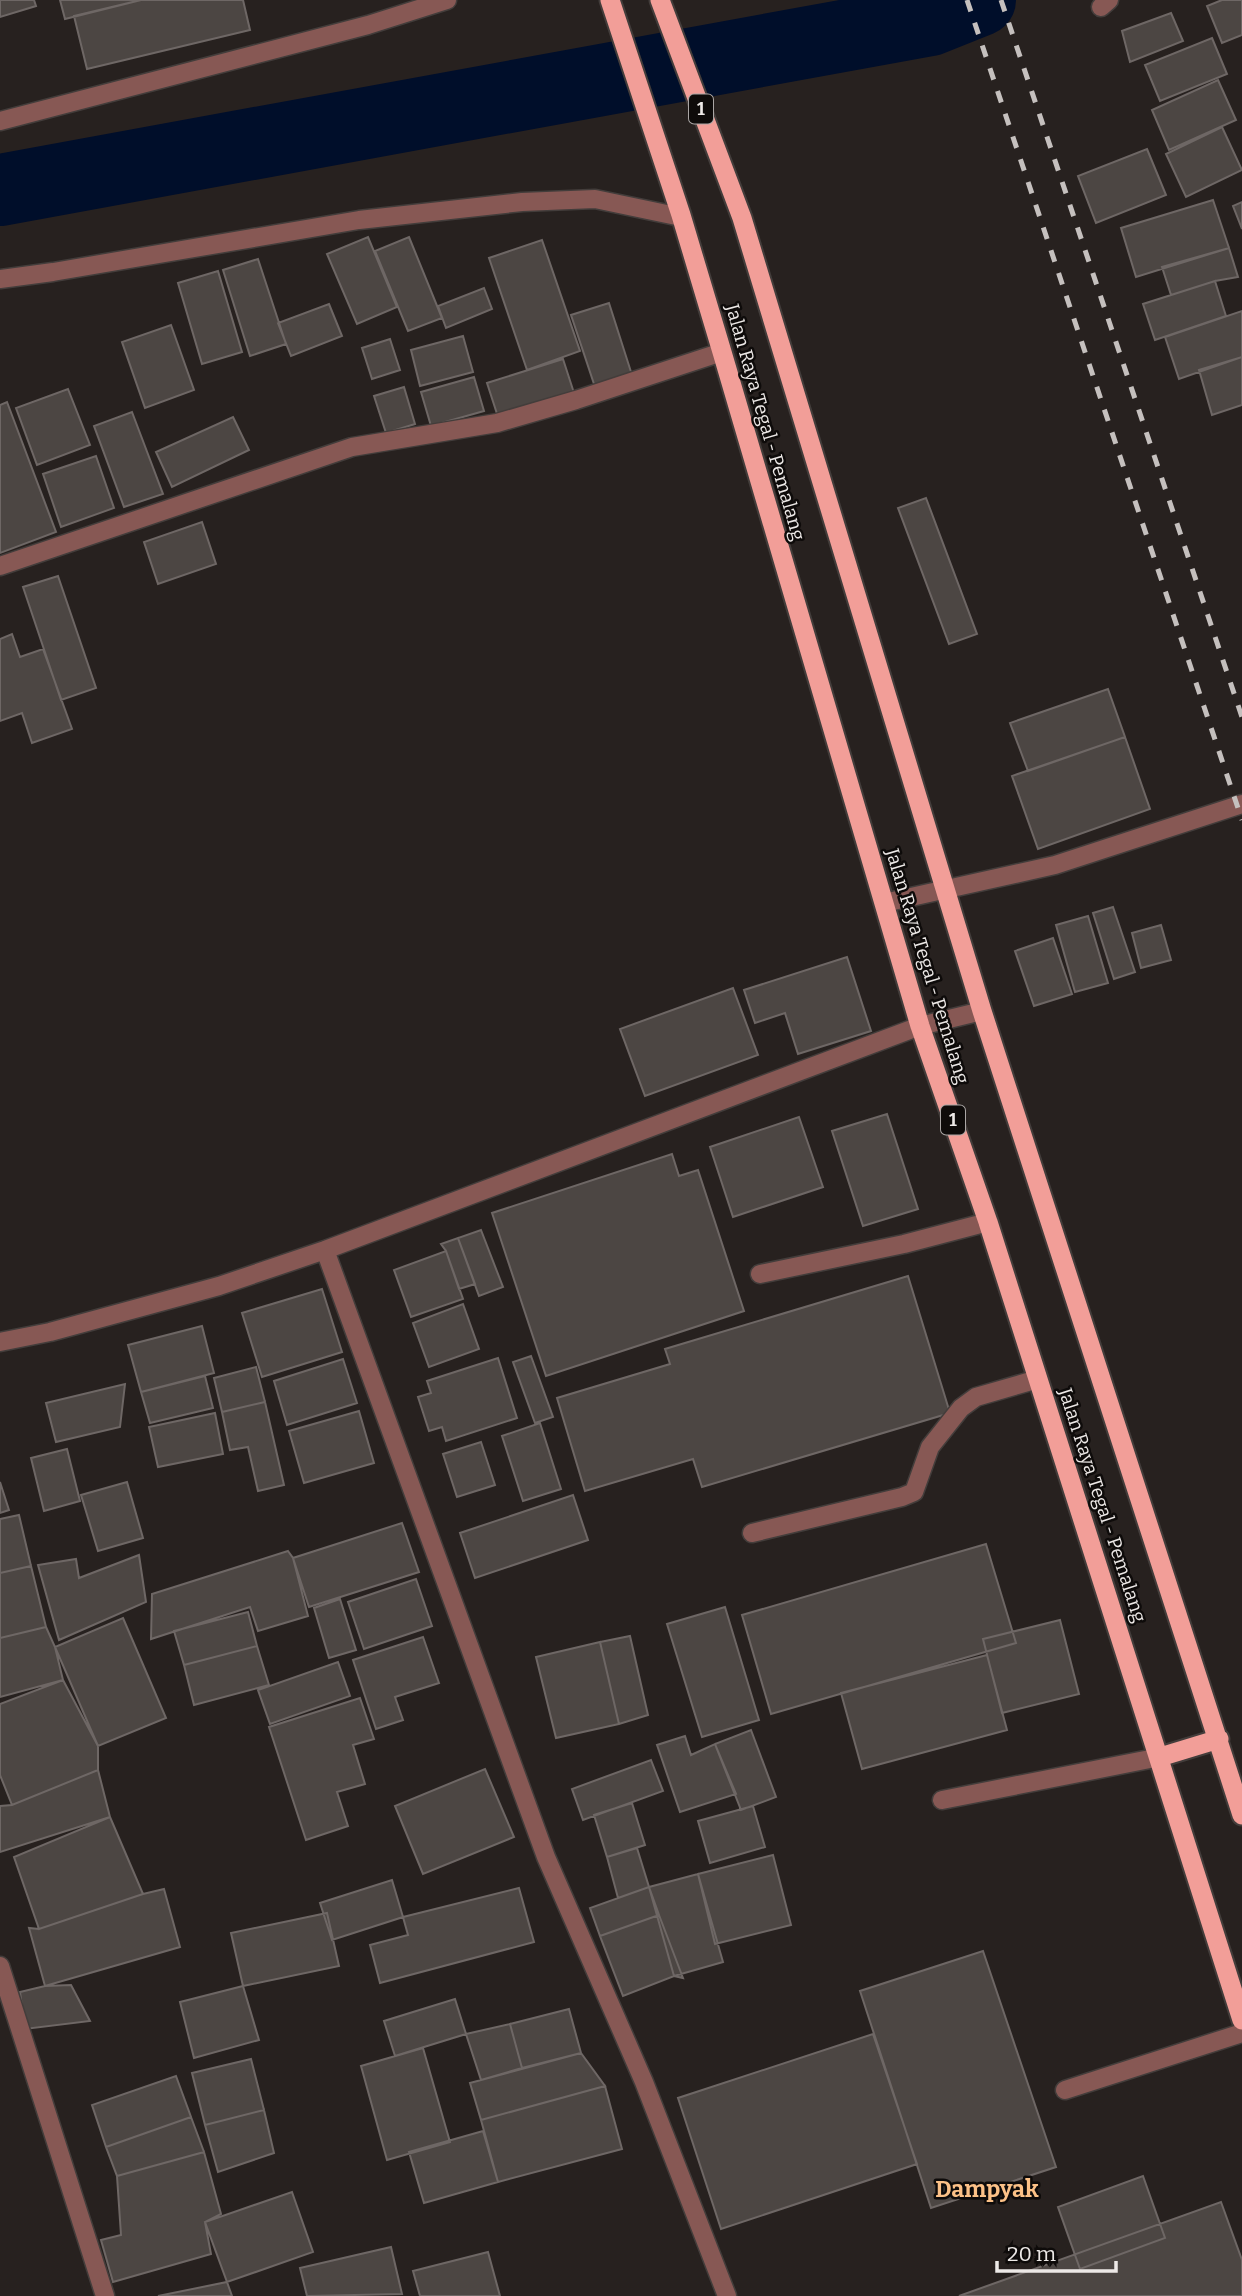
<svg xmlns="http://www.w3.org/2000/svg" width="1242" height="2296" font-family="Bitter,serif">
<rect width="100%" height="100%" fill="#27211f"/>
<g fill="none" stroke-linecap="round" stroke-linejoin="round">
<path stroke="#000e2a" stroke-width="72" d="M0 190 930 20 980 0"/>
</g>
<path fill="#4c4643" stroke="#6e6765" stroke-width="2" d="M0 0H34L36 6 0 17Z
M60 0H141L65 19Z
M141 0H243L250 30 87 69 74 16Z
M1222 0H1242V35L1222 43 1207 6Z
M1171 13 1183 41 1130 62 1122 31Z
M1212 38 1227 74 1160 101 1145 65Z
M1218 80 1236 120 1169 150 1152 110Z
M1222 127 1242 170 1186 197 1166 154Z
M1147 149 1166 195 1096 223 1078 176Z
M1213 200 1229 248 1136 277 1121 228Z
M1242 202V229L1233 206Z
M368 237 397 307 357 324 327 254Z
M409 237 442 318 408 331 375 251Z
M542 240 580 351 527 370 489 258Z
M1229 248 1238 277 1215 281 1171 295 1162 267Z
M258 259 286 344 250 356 223 270Z
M218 271 242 352 202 364 178 283Z
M1215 281 1226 316 1155 340 1143 304Z
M484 288 492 309 446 328 438 306Z
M609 303 632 375 595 387 571 315Z
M329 304 342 336 291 356 278 323Z
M1242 311V357L1179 379 1165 337Z
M171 325 194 390 145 408 122 342Z
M463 336 473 372 420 386 411 350Z
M390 339 400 370 372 379 362 348Z
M1242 357V405L1212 415 1199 370Z
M563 359 575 396 499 420 487 383Z
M474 377 484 411 431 426 421 392Z
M404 387 415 424 386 433 374 396Z
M68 389 90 445 37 465 16 408Z
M7 402 56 532 0 553V405Z
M132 412 163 494 124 507 94 426Z
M233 417 249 450 172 487 156 452Z
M96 456 114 508 61 527 43 474Z
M926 498 977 634 949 644 898 508Z
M202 522 216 564 158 584 144 542Z
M58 576 96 688 61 700 23 587Z
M12 634 20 657 43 649 72 729 32 743 22 713 0 721V639Z
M1108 689 1125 737 1028 771 1010 723Z
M1125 737 1150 809 1038 849 1012 776Z
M1113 907 1135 972 1114 979 1093 913Z
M1088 916 1108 983 1075 992 1056 925Z
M1161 925 1171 960 1141 968 1132 933Z
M1053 938 1072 994 1034 1006 1015 951Z
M847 957 871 1031 798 1054 785 1013 755 1023 744 990Z
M733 988 758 1055 645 1096 620 1029Z
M887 1114 918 1209 863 1226 832 1131Z
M799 1117 823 1187 733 1217 710 1147Z
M672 1154 679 1176 698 1170 744 1311 546 1376 492 1213Z
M481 1230 503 1287 479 1296 458 1238Z
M458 1238 475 1284 459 1289 446 1251 441 1244Z
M446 1251 463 1299 411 1317 394 1270Z
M908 1276 950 1413 702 1487 693 1459 585 1491 557 1398 670 1364 665 1349Z
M322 1289 342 1352 262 1377 242 1313Z
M463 1304 479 1349 429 1367 413 1323Z
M202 1326 214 1373 141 1392 128 1345Z
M531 1356 553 1417 535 1423 513 1362Z
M498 1358 517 1418 446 1441 442 1427 429 1431 418 1397 431 1393 427 1381Z
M343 1359 357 1403 287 1425 274 1381Z
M256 1367 265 1402 222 1412 214 1378Z
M205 1376 213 1408 150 1423 141 1392Z
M125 1384 120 1427 56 1442 46 1403Z
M265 1402 284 1485 258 1491 248 1447 230 1450 222 1412Z
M359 1411 374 1463 304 1483 289 1431Z
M215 1413 223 1454 158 1467 149 1427Z
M540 1423 561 1489 523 1501 502 1436Z
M481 1442 495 1485 457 1497 443 1454Z
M67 1449 80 1501 44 1511 31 1458Z
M0 1482 9 1510 0 1513Z
M127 1482 143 1538 98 1551 81 1495Z
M573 1495 588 1540 475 1578 460 1533Z
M19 1515 31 1566 0 1573V1519Z
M402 1523 419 1572 309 1607 293 1558Z
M986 1544 1016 1643 771 1714 742 1615Z
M288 1551 293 1558 308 1616 258 1631 250 1607 151 1639 152 1594Z
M139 1555 146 1602 59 1640 38 1565 76 1559 79 1578Z
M31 1566 46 1627 0 1638V1573Z
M416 1579 432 1626 364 1649 348 1602Z
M340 1599 356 1650 329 1658 314 1608Z
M725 1607 759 1720 702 1737 667 1624Z
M248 1612 257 1646 184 1665 174 1631Z
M123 1618 166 1718 98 1746 55 1647Z
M1060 1620 1079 1694 1002 1713 983 1639Z
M46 1627 55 1647 63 1680 0 1697V1638Z
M630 1636 648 1715 619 1724 600 1642Z
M423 1637 439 1683 395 1697 403 1720 376 1729 353 1660Z
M600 1642 619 1724 556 1738 536 1657Z
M257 1646 269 1685 194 1705 184 1665Z
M987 1655 1007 1730 862 1769 841 1693Z
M338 1662 350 1696 270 1724 258 1690Z
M63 1680 98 1746V1770L12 1805 0 1775V1704Z
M360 1698 374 1739 353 1745 365 1784 337 1792 348 1826 306 1840 269 1727Z
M751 1730 776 1797 741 1810 715 1744Z
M685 1736 691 1755 715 1744 736 1794 680 1812 657 1745Z
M651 1760 663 1791 583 1820 572 1789Z
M485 1769 514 1837 423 1874 395 1806Z
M98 1770 110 1817 0 1852V1806L12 1805Z
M632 1803 645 1845 607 1857 594 1815Z
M753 1806 765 1847 710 1863 698 1821Z
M110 1817 143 1894 39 1929 14 1857Z
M637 1848 649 1887 618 1898 607 1857Z
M773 1855 791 1925 715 1944 698 1874Z
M698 1874 723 1962 674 1976 649 1887Z
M392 1880 403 1917 332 1940 320 1903Z
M649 1887 659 1915 600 1936 590 1908Z
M519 1888 534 1942 380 1983 370 1945 408 1935 403 1917Z
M164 1889 180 1947 45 1986 29 1928 39 1929 143 1894Z
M327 1913 339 1966 243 1986 231 1933Z
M659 1915 683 1978 674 1976 623 1996 600 1936Z
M983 1951 1056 2167 931 2208 860 1991Z
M71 1985 90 2021 25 2029 20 1992 45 1986Z
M243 1986 259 2040 194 2058 180 2002Z
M455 1999 466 2034 395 2056 384 2021Z
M569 2009 581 2053 522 2068 510 2024Z
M510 2024 522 2068 481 2080 466 2034Z
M873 2034 917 2164 721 2229 678 2098Z
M423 2048 450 2142 387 2160 361 2066Z
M581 2053 605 2086 481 2120 470 2083Z
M251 2059 264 2110 205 2125 192 2073Z
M176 2076 191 2117 106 2147 92 2105Z
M605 2086 622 2149 498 2182 481 2120Z
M264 2110 274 2153 218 2172 205 2125Z
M191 2117 204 2152 117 2176 106 2147Z
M483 2131 498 2182 424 2203 409 2152Z
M204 2152 221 2214 205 2222 211 2254 113 2282 101 2240 121 2235 117 2176Z
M1143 2176 1165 2238 1080 2269 1058 2207Z
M292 2192 313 2252 227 2282 205 2222Z
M1221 2202 1242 2260V2296H959Z
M391 2247 402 2294 307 2296 300 2268Z
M488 2252 500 2296H420L413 2271Z
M227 2282 232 2296H158Z"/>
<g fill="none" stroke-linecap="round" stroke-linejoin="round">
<g stroke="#433d3b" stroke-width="21">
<path id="service" d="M760 1274 904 1244 988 1222
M752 1533 902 1497 914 1492 930 1447 961 1408 976 1397 1038 1379
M942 1800 1160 1757
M1065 2090 1242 2033"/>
</g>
<g stroke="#433d3b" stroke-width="21">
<path id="minor" d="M1101 7 1109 0
M0 121 368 25 447 0
M0 279 53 272 359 220 522 202 595 199 681 217
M0 566 352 447 497 423 576 400 722 352
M884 903 1055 865 1242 804
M325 1250 546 1857 644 2082 727 2296
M0 1342 50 1332 219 1286 325 1250 920 1026 982 1011
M0 1966 105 2296"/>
</g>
<g stroke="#433d3b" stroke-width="23">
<path id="trunk" d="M610 0 681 215 722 352 920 1026 988 1222 1242 2020
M660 0 742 218 982 1011 1242 1815
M1160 1757 1219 1739"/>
</g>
<use href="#service" stroke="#875854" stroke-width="18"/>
<use href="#minor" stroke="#875854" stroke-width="18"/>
<use href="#trunk" stroke="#f29e98" stroke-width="19"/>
<path stroke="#c5c0be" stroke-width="5" stroke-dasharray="12 12" stroke-linecap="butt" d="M967 0 1242 820
M1001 0 1242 717"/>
</g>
<g text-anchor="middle" stroke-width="5" stroke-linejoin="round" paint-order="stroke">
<g fill="#0e0b0a" stroke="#aaa6a5" stroke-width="2">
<rect x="689" y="94.5" width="24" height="29" rx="5"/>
<rect x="941" y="1105.5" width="24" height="29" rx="5"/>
</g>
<g font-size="18" font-weight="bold" fill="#ede9e7">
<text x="701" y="115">1</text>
<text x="953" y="1126">1</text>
</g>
<g font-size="19" fill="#ede9e7" stroke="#0e0b0a">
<text transform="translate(766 422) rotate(74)" y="7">Jalan Raya Tegal - Pemalang</text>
<text transform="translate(928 966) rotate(73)" y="7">Jalan Raya Tegal - Pemalang</text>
<text transform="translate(1103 1505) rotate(72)" y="7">Jalan Raya Tegal - Pemalang</text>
</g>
<g font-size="23" font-weight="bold" fill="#fcc187" stroke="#0e0b0a">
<text x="987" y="2197">Dampyak</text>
</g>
</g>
<path d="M997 2261v10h119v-10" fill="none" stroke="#ede9e7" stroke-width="3.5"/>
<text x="1007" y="2261" font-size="21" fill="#ede9e7" stroke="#0e0b0a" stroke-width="5" paint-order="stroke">20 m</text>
</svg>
